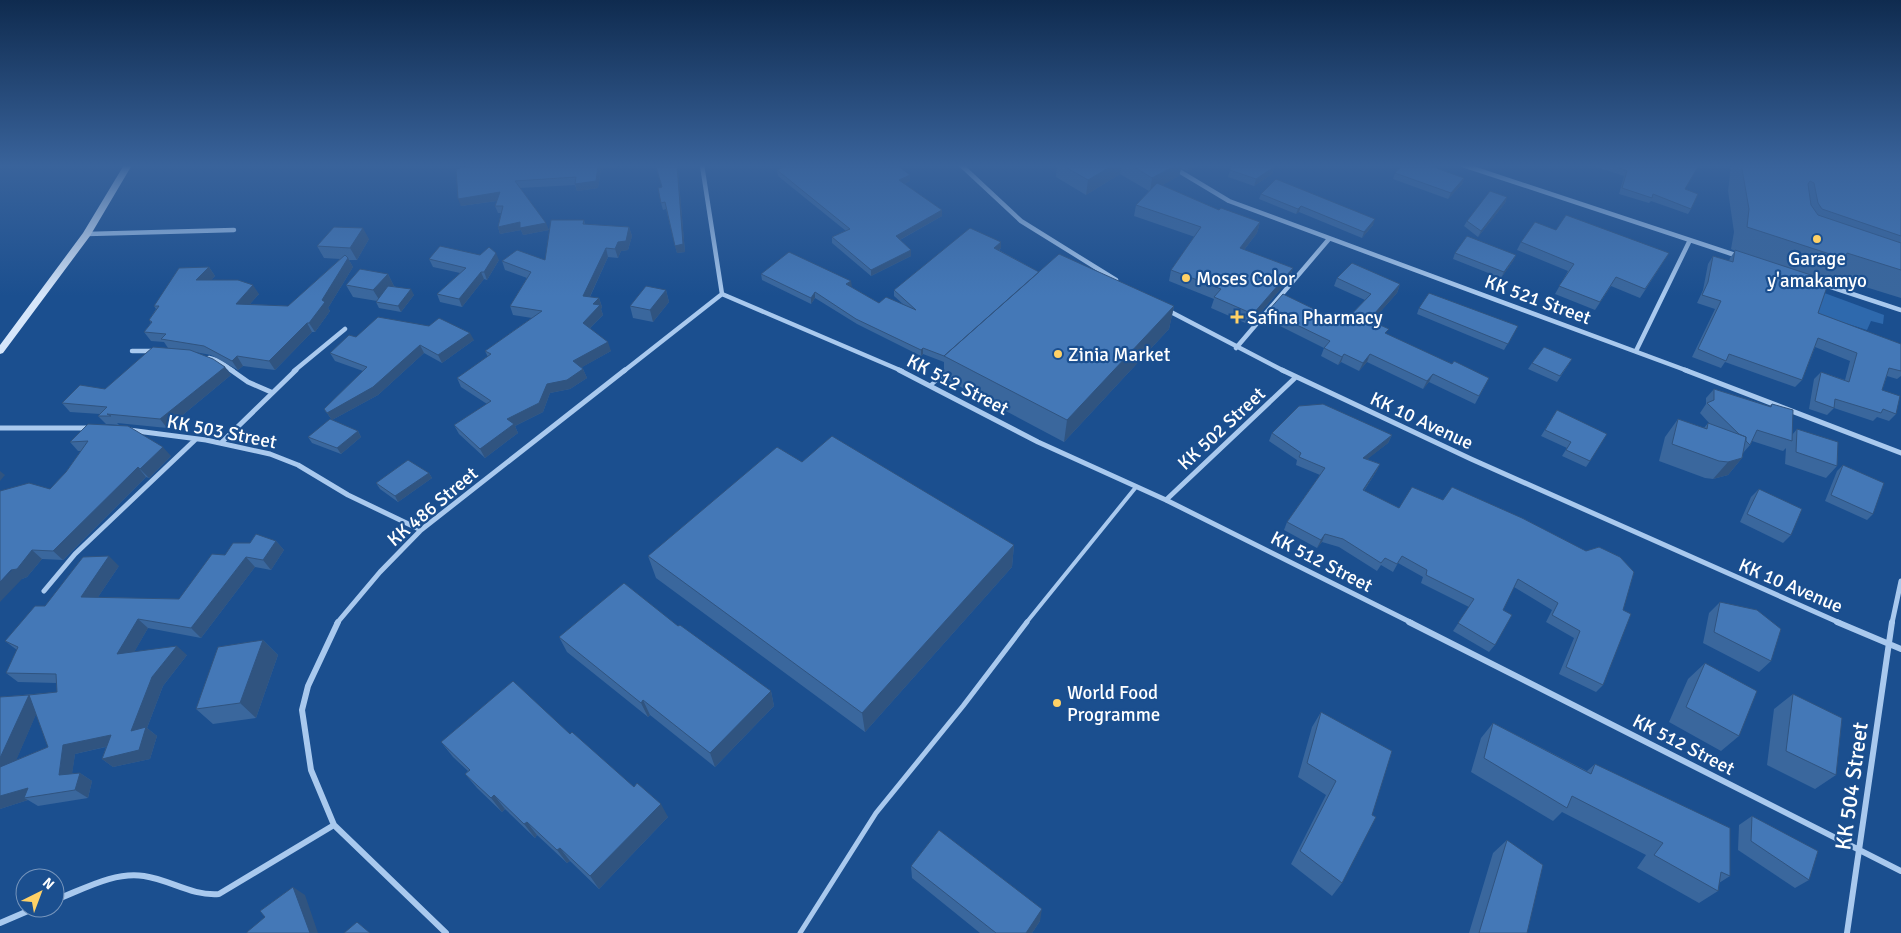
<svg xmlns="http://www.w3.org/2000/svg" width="1901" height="933" font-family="Signika,sans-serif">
<rect width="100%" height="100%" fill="#1b4f8f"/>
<path fill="#2e69ad" d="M1819 291 1884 315 1883 324 1871 321 1867 330 1817 314Z"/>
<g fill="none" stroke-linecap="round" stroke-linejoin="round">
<path stroke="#a9c9ee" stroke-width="4" d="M931 385 948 370
M1026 623 1136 487"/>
<path stroke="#a9c9ee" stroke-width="5" d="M800 933 876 813 963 706 1027 622"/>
<path stroke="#a9c9ee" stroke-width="4.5" d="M961 165 1021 221 1116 280
M1169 165 1229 201 1688 371
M1463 165 1738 256
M87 234 234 230
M1822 284 1901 310
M722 294 902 371
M1169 311 1284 371
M1236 348 1329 239
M132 351H154
M1636 351 1690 240
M209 358 219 361 233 371
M294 371 345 329
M624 371 722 294 702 165"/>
<path stroke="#a9c9ee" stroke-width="5" d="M231 370 248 382 271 392
M899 370 1038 442 1166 500 1412 623
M1282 370 1471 459 1840 623
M1685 370 1901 453
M0 428H88
M129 430 206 440 270 454 298 465 348 495 421 530
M221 443 296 370
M1166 500 1296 377
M44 591 75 554 196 439
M337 623 380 572 421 530 625 370
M1892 623 1901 581"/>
<path stroke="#a9c9ee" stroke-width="6" d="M338 622 308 686 302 710 311 770 334 825 446 933
M1409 622 1901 871
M1837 622 1901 649
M55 900C82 890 114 871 144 876 171 880 191 896 219 894L334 825
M0 923 35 908
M1847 933 1892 622"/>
<path fill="#d6e6fa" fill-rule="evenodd" d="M124 165H132L90 236 3 353 0 354V345L83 233Z"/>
</g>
<path fill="#3a679d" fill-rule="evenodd" d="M677 165 678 171 685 252 677 253 666 209 663 210 661 203 662 187Z
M1057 165H1198L1197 166 1188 172 1181 168 1179 176 1162 185 1219 210 1260 222 1257 233 1244 250 1293 268 1289 279 1250 325 1211 308 1214 299 1169 281 1171 270 1195 237 1134 216 1136 205 1149 191 1120 174 1086 195 1056 177Z
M1591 165H1699L1685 189 1691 209 1688 214 1651 201 1649 203 1619 194 1624 176Z
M1731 165H1901V298L1830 276 1827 280 1818 313 1901 344V376L1897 379 1887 376 1882 390 1896 414 1889 421 1877 417 1873 421 1834 408 1827 415 1809 409 1814 379 1821 372 1845 380 1850 361 1815 347 1802 380 1795 387 1725 362 1721 368 1692 357 1715 309 1697 303 1703 290 1708 264 1713 256 1729 261 1730 258 1735 251 1731 249 1734 232 1728 191Z
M1274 167 1272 174 1254 186 1228 177 1230 170Z
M456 169 601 170 598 188 577 191 575 185 520 188 549 230 523 235 521 230 500 234 498 227 501 213H498L495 206 497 201 461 206Z
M777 170 910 175V181L904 184 942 210V216L900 240 911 256 871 276 832 243V237L846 231 778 176Z
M1395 173 1464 178 1462 184 1448 199 1393 179Z
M1261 194 1373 225 1362 238 1299 212 1296 214 1259 199Z
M1507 197 1505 203 1478 237 1464 226 1467 221Z
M584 220 585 224 629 227 632 236 628 250 621 251 618 258 608 257 590 297 599 298 602 307 601 309 603 315 590 328 611 351 582 367 583 369 587 378 570 389 550 393 543 412 515 426 518 433 485 458 459 434 454 425 487 404 461 387 457 378 488 357 485 351 532 318 513 315 510 306 527 278 505 270 502 261 545 260Z
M369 239 357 260H349L353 267 328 308 330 311 315 332H312L275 370 243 366 238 370 211 355 195 352 225 367 231 375 167 428 117 423 119 425 106 424 98 416 100 414 70 412 62 403 105 389 176 349 168 348 164 342 151 341 144 332 151 323 149 320 156 309 154 306 209 267 215 276 211 280 259 294 250 304 288 306 340 259 324 258 317 246Z
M1001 242V248L999 250 1039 272 1174 306 1169 329 1064 442 944 378V362L923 354 921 356 857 324 815 298 811 304 762 280 761 274 851 281V287L879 303 904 305 894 296V290Z
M1521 242 1669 253 1640 298 1611 286 1595 310 1555 294 1568 271 1517 250Z
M1455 253 1516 255 1513 261 1501 278 1453 259Z
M429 259 499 260 487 280 484 279 462 307 440 302 437 294 460 273 433 267Z
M388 274 394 286 414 295 401 312 379 308 376 302 377 301 353 297 346 285Z
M1337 278 1400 284 1397 293 1372 321 1386 334 1452 364 1489 378 1475 404 1429 382 1423 389 1367 362 1359 371 1341 362 1338 365 1321 356 1324 348 1266 319 1268 311 1343 323 1365 300 1334 286Z
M666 290 669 302 653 322 633 318 630 306Z
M1419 308 1518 326 1504 350 1417 314Z
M356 337 474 340 442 363 424 353 378 395 332 420 358 431 361 437 341 454 312 443 308 437 332 420 324 409 363 371 335 361 330 353Z
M1572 359 1557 382 1528 369 1532 363Z
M1714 389 1769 406 1772 404 1792 435 1797 429 1837 466 1826 478 1785 464 1786 448 1783 451 1752 441 1750 445 1743 453 1742 458 1728 475 1713 479 1705 478 1659 461 1665 437 1678 419 1704 428 1708 423 1710 424 1700 413 1706 404V398Z
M1557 410 1590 461 1586 467 1562 456 1567 448 1541 436Z
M88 424 171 456 149 478 146 477 63 560 42 559 27 577 22 579 50 489 66 472 81 451H78L70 442Z
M1272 433 1392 435 1388 443 1367 459 1380 464 1376 472 1364 491 1399 508 1623 610 1603 685 1596 692 1559 674 1574 638 1546 622 1552 610 1514 587 1503 610 1495 645 1489 652 1453 631 1469 607 1421 583 1423 577 1398 563 1393 572 1381 565 1377 571 1339 547 1322 542 1317 548 1284 530 1287 522 1320 475 1296 465 1297 460 1269 441Z
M802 462 1014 545 1012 567 865 732 656 578 648 556Z
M1843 465 1873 514 1867 520 1825 501 1837 471Z
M429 473 432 478 398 502 380 489 376 483Z
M1759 489 1791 535 1783 543 1740 522 1751 497Z
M276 541 284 550 271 570 255 567 201 638 148 628 134 652 187 655 163 686 147 728 157 736 150 759 113 767 102 759 106 747 75 754 72 773H80L92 781 88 798 38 806 28 800 0 809V697L57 692V683L18 682 6 673 17 650 5 641 119 566 98 597 179 599 225 555 250 543ZM36 714 48 747 16 760Z
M1720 602 1771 661 1759 672 1703 643 1709 613Z
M678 626 771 691 774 706 715 767 650 715 648 717 567 652 559 637Z
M263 640 278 655 256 718 213 724 196 709Z
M1705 663 1739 736 1721 751 1669 722 1688 679Z
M1793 694 1836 775 1815 789 1767 765 1774 709Z
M1321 712 1372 815 1342 883 1332 896 1291 864 1326 795 1298 777 1312 727Z
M1493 723 1587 771 1595 764 1730 876 1719 883 1718 891 1699 903 1637 868 1646 855 1562 812 1553 821 1471 772 1481 738Z
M570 734 668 817 599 889 570 861 567 863 537 835 535 838 505 809 502 812 477 788 465 774 468 771 453 757 441 742Z
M1752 816 1809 880 1795 888 1738 850 1739 825Z
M1507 840 1527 933H1469L1493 853Z
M911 866 1040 921 1032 933H980L912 878Z"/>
<path fill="#305480" d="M598 165H627L601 170 598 188 577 191 575 184Z
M677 165 678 171 685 252 677 253 675 246Z
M1113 165H1121L1120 174 1086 195 1088 180Z
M1176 165H1182L1179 176 1150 192 1152 178Z
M1189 165H1198L1197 166 1188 172Z
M1274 167 1272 174 1254 186 1256 179Z
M910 175V181L899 186V180Z
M1464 178 1462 184 1448 199 1451 193Z
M500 192 503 200 461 206 458 199Z
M1507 197 1505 203 1478 237 1481 231Z
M1301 206 1299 212 1296 214 1298 209Z
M942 210V216L896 242V236Z
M1375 219 1373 225 1362 238 1364 232Z
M520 222 546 223 549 230 523 235 521 230 500 234 498 227Z
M1260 222 1257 233 1237 259 1240 248Z
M629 227 632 236 628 250 621 251 618 258 615 249 618 242Z
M363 228 369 239 357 260 350 248Z
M1001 242V248L994 254V248Z
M606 248 608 257 586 305 583 296Z
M911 250V256L871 276V270Z
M496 253 499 260 487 280 484 272Z
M1516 255 1513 261 1501 278 1504 272Z
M348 258 353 267 328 308 330 311 315 332 309 323 322 300Z
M209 267 215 276 202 290 196 280Z
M1293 268 1289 279 1250 325 1253 314Z
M481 272 484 279 462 307 459 299Z
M388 274 394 286 380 301 373 290Z
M851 281 852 287 846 290V284Z
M1400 284 1397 293 1366 328 1369 320Z
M253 285 259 294 242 313 236 304Z
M411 289 414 295 401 312 398 306Z
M666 290 669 302 653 322 650 310Z
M815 292V298L811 304V298Z
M599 298 602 307 601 309 603 315 586 332 583 323 593 304Z
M1174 306 1169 329 1064 442 1067 420Z
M307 323 312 332 275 370 269 361Z
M470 333 474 340 442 363 438 355Z
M608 342 611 351 577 370 573 361Z
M420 345 424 353 378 395 332 420 327 413Z
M923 348V354L921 356V350Z
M1344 354 1341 362 1338 365 1342 357Z
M1370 354 1367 362 1359 371 1363 363Z
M237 356 243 366 238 370 232 361Z
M225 367 231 375 167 428 160 419Z
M583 369 587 378 570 389 550 393 543 412 515 426 518 433 485 458 480 449 507 419 547 384Z
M1433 374 1429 382 1423 389 1427 381Z
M358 431 361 437 341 454 337 448Z
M1392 435 1388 443 1360 465 1363 458Z
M163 447 171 456 149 478 140 469Z
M1742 458 1728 475 1713 479 1728 462Z
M1380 464 1376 472 1359 498 1363 490Z
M138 467 146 477 63 560 53 551Z
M0 471 5 475 0 481Z
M429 473 432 478 398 502 395 496Z
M1325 534 1322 542 1317 548 1321 540Z
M276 541 284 550 271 570 263 560Z
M1014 545 1012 567 865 732 862 713Z
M32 550 42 559 27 577 22 579 0 602V582Z
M109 556 119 566 92 606 81 597Z
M246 557 255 567 201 638 191 628Z
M138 619 148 628 128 663 117 654Z
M263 640 278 655 256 718 240 703Z
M177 646 187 655 163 686 147 728 157 736 150 759 113 767 102 759 131 731 152 677Z
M771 691 774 706 715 767 710 753Z
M29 695 41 703 9 777 0 772V758Z
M643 700 650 715 648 717 641 703Z
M111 735 122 743 75 754 71 783 59 775 63 745Z
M80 773 92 781 88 798 75 790Z
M28 788 24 798 28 800 0 809V796Z
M494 795 505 809 502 812 491 798Z
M661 804 668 817 599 889 590 876Z
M527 822 537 835 535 838 524 824Z
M560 848 570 861 567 863 557 850Z
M293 887 305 895 318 933H310Z
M1042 909 1040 921 1032 933H1026Z"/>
<path fill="#4478b7" stroke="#305480" d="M474 165H598L596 181 575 184 576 177 515 181 546 223 520 228V222L498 227 503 206H495L500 192 458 199 456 169Z
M667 165H677L683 244 675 246 665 202 661 203 658 188 662 187 656 167Z
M788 165H897L910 175 899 180 942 210 896 236 911 250 871 270 832 237 850 229 777 170Z
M1062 165H1113L1088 180Z
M1131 165H1176L1152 178Z
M1232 165H1270L1274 167 1256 179 1230 170Z
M1402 165H1428L1464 178 1451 193 1395 173Z
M1611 165H1699L1685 189 1698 194 1691 209 1653 194 1652 198 1622 188 1627 171Z
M1743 165H1901V236L1822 209 1818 203 1814 183 1810 181 1808 184 1811 205 1818 215 1901 243V270L1847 253 1845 259 1747 227 1749 209 1742 169Z
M1276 179 1375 219 1364 232 1301 206 1298 209 1261 194Z
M1157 183 1219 210 1221 208 1260 222 1240 248 1293 268 1253 314 1214 297 1221 289 1171 270 1201 227 1136 205Z
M1490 191 1507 197 1481 231 1467 221Z
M1566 215 1669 253 1645 289 1616 277 1600 302 1559 286 1574 264 1521 242 1535 222 1556 230Z
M551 220H584L583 224 629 227 626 241 618 242 615 249 606 248 583 296 599 298 593 304 600 305 583 323 608 342 573 361 583 369 567 380 547 384 539 403 507 419 514 424 480 449 454 425 491 401 457 378 491 354 485 351 542 311 510 306 531 272 502 261 517 250 545 260Z
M334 227 363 228 350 248 317 246Z
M970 228 1001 242 994 248 1039 272 944 356 923 348 921 350 856 319 815 292 811 298 761 274 789 252 851 281 846 284 879 303 886 297 916 310 894 290Z
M1467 236 1516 255 1504 272 1455 253Z
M440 246 480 255 489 247 496 253 484 272H481L459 299 437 294 466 268 429 259Z
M1735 250 1829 281 1818 313 1901 344V371L1889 368 1882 390 1900 396 1896 414 1883 409 1881 413 1835 399 1834 408 1815 401 1821 372 1849 382 1857 353 1818 338 1802 380 1729 354 1726 361 1698 349 1721 301 1702 295 1708 282 1713 256 1733 262Z
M1059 254 1174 306 1067 420 944 356Z
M345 255 348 258 322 300 325 302 309 323H307L269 361 237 356 232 361 204 346 161 339 166 334 144 332 152 322 149 320 159 306H154L179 268 209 267 196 280H238L253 285 236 304 288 306Z
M1352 263 1400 284 1369 320 1389 329 1385 333 1452 364 1454 361 1489 378 1479 396 1433 374 1427 381 1370 354 1363 363 1344 354 1342 357 1324 348 1330 341 1268 311 1283 294 1343 323 1371 294 1337 278Z
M360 269 388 274 373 290 346 285Z
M388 286 411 289 398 306 376 302Z
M646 286 666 290 650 310 630 306Z
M1429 293 1518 326 1508 344 1419 308Z
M378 317 429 326 439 318 470 333 438 355 420 345 373 387 327 413 324 409 367 367 330 353 349 335 356 337Z
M153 347 190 350 213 359 225 367 160 419 107 414 111 416H98L107 407 62 403 80 385 105 389Z
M1544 347 1572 359 1560 376 1532 363Z
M1714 389 1771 407 1772 404 1793 410 1792 441 1757 430 1750 445 1746 441V437L1739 434 1707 403 1714 400Z
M1323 404 1392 435 1363 458 1380 464 1363 490 1399 508 1412 487 1443 500 1452 487 1522 518 1586 551 1599 547 1620 557 1634 572 1623 610 1631 614 1603 685 1566 667 1580 631 1552 615 1558 603 1518 579 1503 610 1512 615 1495 645 1458 623 1474 599 1426 575 1427 570 1402 556 1397 564 1385 558 1381 563 1343 539 1325 534 1321 540 1287 522 1325 468 1299 457 1301 453 1272 433 1299 406Z
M1557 410 1607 434 1590 461 1566 450 1571 442 1545 430Z
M330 419 358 431 337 448 308 437Z
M1678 419 1707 429 1708 423 1746 437 1742 458 1728 462 1719 461 1672 444Z
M88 424 128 426 163 447 140 469 138 467 53 551 32 550 17 569 11 570 0 582V491L29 483 50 489 66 472 88 441 70 442Z
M1797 429 1838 442 1837 466 1796 452Z
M832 436 1014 545 862 713 648 556 777 447 802 462Z
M408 460 429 473 395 496 376 483Z
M1843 465 1884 483 1873 514 1831 495Z
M1759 489 1802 509 1791 535 1747 514Z
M256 534 276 541 263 560 246 557 191 628 138 619 117 654 177 646 152 677 131 731 146 727 139 750 102 759 111 735 63 745 59 775 80 773 75 790 24 798 28 788 0 796V767L48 747 29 695 57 692 56 674 6 673 18 647 5 641 35 606H45L83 557 109 556 81 597 179 599 212 554 225 555 233 543H250Z
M624 583 678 626 680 625 771 691 710 753 643 700 641 703 559 637Z
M1720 602 1757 610 1781 629 1771 661 1714 632Z
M263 640 240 703 196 709 218 647Z
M1705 663 1757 691 1739 736 1686 707Z
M513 681 570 734 572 732 634 787 637 783 661 804 590 876 560 848 557 850 527 822 524 824 494 795 491 798 465 774 470 770 441 742Z
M1793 694 1842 718 1836 775 1786 751Z
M29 695 0 758V697Z
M1321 712 1392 751 1372 815 1376 817 1342 883 1300 851 1336 781 1307 763Z
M1493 723 1591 774 1595 764 1730 828V876L1721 872 1718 891 1654 855 1663 843 1572 796 1567 808 1484 758Z
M1752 816 1818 851 1809 880 1751 841Z
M939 830 1042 909 1026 933H996L911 866Z
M1507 840 1543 865 1527 933H1479Z
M293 887 310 933H247V932L265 917 260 911Z
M357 922 370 933H344Z"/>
<linearGradient id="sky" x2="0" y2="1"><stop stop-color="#0f2b4f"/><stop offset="0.56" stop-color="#39639b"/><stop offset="1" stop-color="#39639b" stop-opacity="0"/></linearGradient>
<rect width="1901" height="296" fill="url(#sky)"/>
<g fill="#ffd166" stroke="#1b4f8f" stroke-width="2">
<circle cx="1817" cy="239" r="5"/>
<circle cx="1186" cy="278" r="5"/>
<path d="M1234.5 309.5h5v5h5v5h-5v5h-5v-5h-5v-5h5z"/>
<circle cx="1058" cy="354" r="5"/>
<circle cx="1057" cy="703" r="5"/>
</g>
<g text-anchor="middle" stroke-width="4.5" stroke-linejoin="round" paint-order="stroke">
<g font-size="19" fill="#fff" stroke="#1b4f8f" text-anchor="start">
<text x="1817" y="265" text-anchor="middle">Garage<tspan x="1817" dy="22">y'amakamyo</tspan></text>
<text x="1196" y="285">Moses Color</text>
<text x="1247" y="324">Safina Pharmacy</text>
<text x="1068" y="361">Zinia Market</text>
<text x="1067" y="699">World Food<tspan x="1067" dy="22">Programme</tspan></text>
</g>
<g font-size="19" fill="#fff" stroke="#1b4f8f">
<text transform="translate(1538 299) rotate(20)" y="7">KK 521 Street</text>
<text transform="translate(958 384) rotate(27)" y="7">KK 512 Street</text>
<text transform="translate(1422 420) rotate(25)" y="7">KK 10 Avenue</text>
<text transform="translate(1221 428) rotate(-43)" y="7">KK 502 Street</text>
<text transform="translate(222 431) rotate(11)" y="7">KK 503 Street</text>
<text transform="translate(432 506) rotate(-40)" y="7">KK 486 Street</text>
<text transform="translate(1322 561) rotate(27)" y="7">KK 512 Street</text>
<text transform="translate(1791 585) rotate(23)" y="7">KK 10 Avenue</text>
<text transform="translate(1684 744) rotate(27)" y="7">KK 512 Street</text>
</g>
<g font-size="22" fill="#fff" stroke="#1b4f8f">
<text transform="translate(1851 786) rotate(-82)" y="8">KK 504 Street</text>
</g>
</g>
<g transform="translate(40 893) rotate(42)"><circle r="24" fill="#1b4f8f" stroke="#7695bc"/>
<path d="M0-4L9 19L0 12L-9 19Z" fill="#ffd166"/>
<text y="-8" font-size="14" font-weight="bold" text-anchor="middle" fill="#ffffff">N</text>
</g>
</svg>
